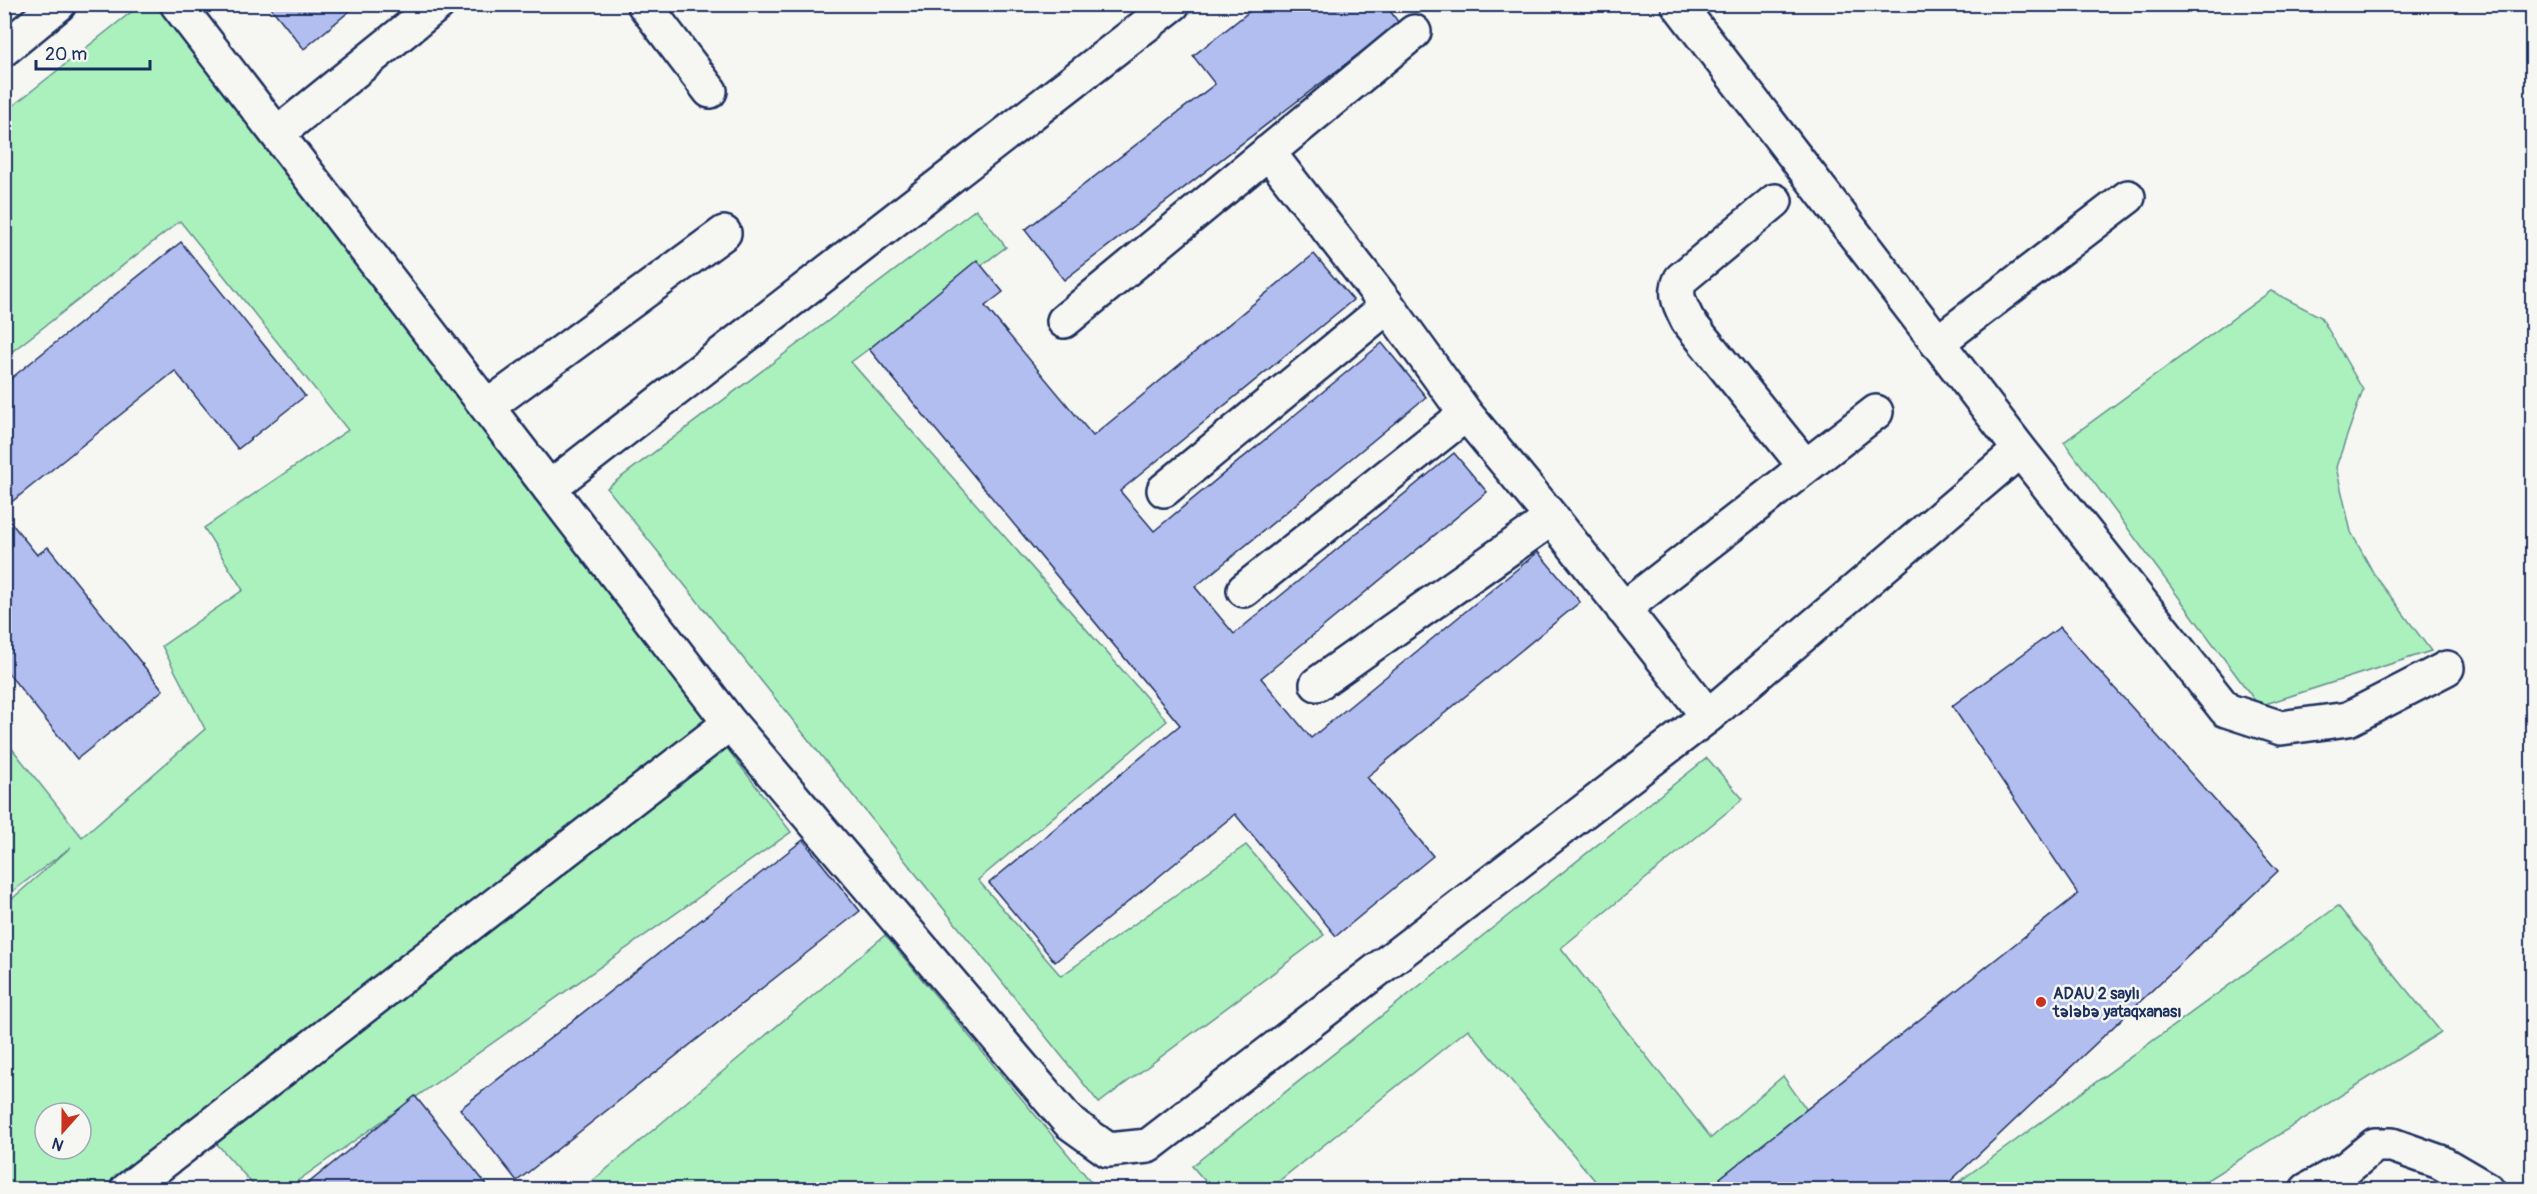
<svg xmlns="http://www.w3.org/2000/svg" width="2537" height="1194" font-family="Pangolin,sans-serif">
<rect width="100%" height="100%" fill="#f6f6f2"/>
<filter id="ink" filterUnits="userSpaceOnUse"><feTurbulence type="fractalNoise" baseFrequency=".0167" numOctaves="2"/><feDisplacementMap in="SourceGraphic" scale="12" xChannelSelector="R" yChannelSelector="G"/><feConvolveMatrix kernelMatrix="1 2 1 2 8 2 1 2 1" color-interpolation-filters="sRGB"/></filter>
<g filter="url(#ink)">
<path fill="#abf1bd" stroke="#63908e" stroke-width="1.5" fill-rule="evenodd" d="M140 5H159L791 832 286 1189H257L194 1118 104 1189H5V905L71 847 5 897V750L10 746 82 837 205 729 162 646 243 590 204 528 348 430 180 221 5 357V112ZM45 1113H81V1149H45Z
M976 209 1006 247 851 362 1167 721 978 880 1061 976 1246 845 1324 935 1099 1103 607 488Z
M2271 291 2321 317 2363 390 2336 467 2351 532 2374 574 2431 651 2259 706 2064 442Z
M1707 758 1743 799 1561 948 1711 1138 1783 1076 1807 1110 1721 1179 1727 1189H1602L1468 1029 1269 1189H1212L1192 1166Z
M2338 906 2441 1032 2193 1189H1949Z
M885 935 1097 1189H583Z"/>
<path fill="#b2beef" stroke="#1b2f5e" stroke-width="1.5" d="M268 4H358L304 49Z
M1259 4H1385L1399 23 1064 280 1025 230 1215 84 1193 56Z
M181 242 305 396 238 449 175 371 4 508V384Z
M1314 254 1353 300 1120 491 1154 531 1382 343 1426 397 1195 587 1234 634 1454 453 1487 492 1261 678 1311 738 1538 552 1580 602 1367 777 1433 856 1336 936 1235 814 1055 962 989 883 1180 725 869 349 977 260 1003 292 985 306 1093 436Z
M4 514 37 555 48 547 163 690 77 759 4 668Z
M2060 627 2278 871 1941 1190H1728L1720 1178 2078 894 1952 706Z
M803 840 860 911 517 1181 460 1109Z
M415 1096 491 1190H300Z"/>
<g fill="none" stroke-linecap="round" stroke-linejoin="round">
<g stroke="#1b2f5e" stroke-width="38">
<path id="minor" d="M177 4 730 723 1069 1122 1108 1150 1148 1146 1708 716 2020 450
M644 4 710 91
M1678 4 2020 450 2226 710 2281 728 2348 719 2447 668
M4 49 59 4
M277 134 438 4
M1268 152 1388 306 1466 414 1552 518 1708 716
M1775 201 1681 279C1673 295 1681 306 1688 321L1805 466
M1064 321 1414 32
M1937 343 2128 197
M487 407 724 233
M549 488 1173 4
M1164 490 1388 306
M1244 590 1466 414
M1623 609 1876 412
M1317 684 1552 518
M127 1190 730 723
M2307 1190 2347 1168 2375 1145H2392L2440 1162 2488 1190"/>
</g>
<use href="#minor" stroke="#f6f6f2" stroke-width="33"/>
</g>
</g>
<circle fill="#c8321e" stroke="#f6f6f2" stroke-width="2" cx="2041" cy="1002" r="6"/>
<g text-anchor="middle" stroke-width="5" stroke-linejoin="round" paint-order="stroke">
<g font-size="16" font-weight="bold" fill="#1b2f5e" stroke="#f6f6f2" text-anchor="start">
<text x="2053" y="999">ADAU 2 saylı<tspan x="2053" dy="18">tələbə yataqxanası</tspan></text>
</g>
</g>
<rect width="2537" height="1194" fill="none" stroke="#f6f6f2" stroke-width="24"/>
<rect x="12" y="12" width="2513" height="1170" fill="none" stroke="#1b2f5e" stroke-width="2" filter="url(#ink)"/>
<g transform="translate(63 1131) rotate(201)"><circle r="28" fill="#f6f6f2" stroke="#9ea6b7" stroke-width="1.5"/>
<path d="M0-4.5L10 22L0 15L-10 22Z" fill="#c8321e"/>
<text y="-9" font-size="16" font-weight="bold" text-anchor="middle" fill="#1b2f5e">N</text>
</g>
<path d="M36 60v9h114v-9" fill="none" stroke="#1b2f5e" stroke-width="3"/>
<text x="45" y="60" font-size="18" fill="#1b2f5e" stroke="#f6f6f2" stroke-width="4.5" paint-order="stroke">20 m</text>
</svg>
